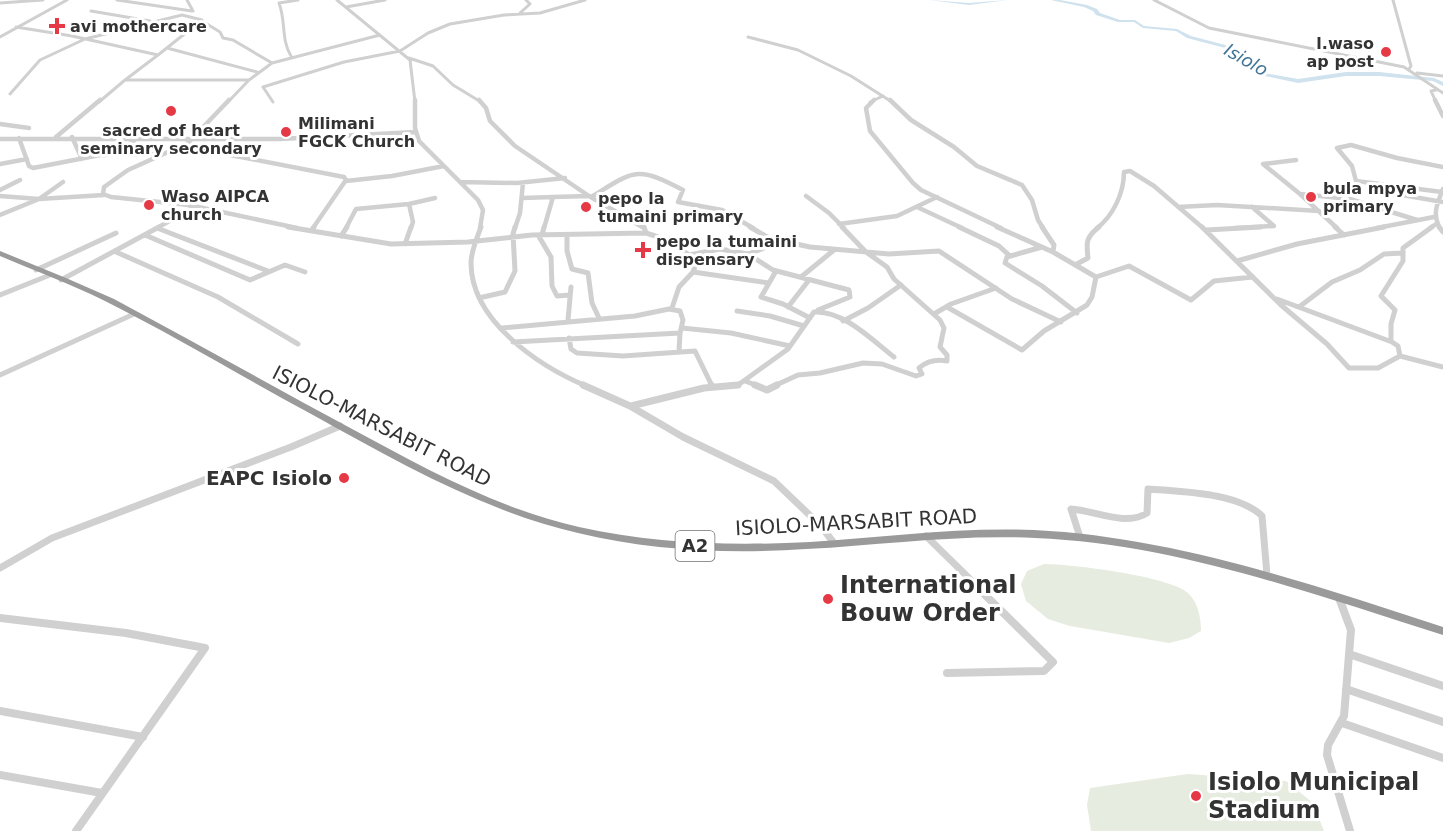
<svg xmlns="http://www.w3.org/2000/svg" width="1443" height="831" font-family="'DejaVu Sans',sans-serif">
<rect width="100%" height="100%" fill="#fff"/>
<path fill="#e6ecdf" d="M1044 564C1071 564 1169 576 1188 593 1198 602 1201 618 1201 631L1189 638 1169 643 1070 626 1048 619 1026 601 1021 584 1027 571Z
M1188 774 1286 781 1313 803 1324 831H1091L1087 805 1090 788Z"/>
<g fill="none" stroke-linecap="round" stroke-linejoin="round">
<path fill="#cfe2ee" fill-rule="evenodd" d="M929 0 969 3 1008 0 969 5Z
M1051 0H1060L1087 5 1097 9 1100 13 1120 20H1135L1144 26 1177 29 1191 36 1233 47 1240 58 1254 64 1264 73 1298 79 1346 72H1379L1434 78 1443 82V86L1433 81 1379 76H1346L1298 83 1260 75 1250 66 1236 60 1229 49 1187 38 1176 31 1143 28 1134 22H1118L1096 15 1093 11 1084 7Z"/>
<path stroke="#d0d0d0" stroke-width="3" d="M117 0 192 11
M187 0 193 11
M337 0 410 60 415 102
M1154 0 1209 28 1404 67 1443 93
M1393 0 1411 66 1409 69
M0 3 43 0
M346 7 385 0
M91 11 150 21
M520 13 530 4 526 0
M202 21 220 32 223 38 233 40 272 63
M16 27 72 36 158 55 125 80H249
M0 37 67 0
M748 37 798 50 851 76 892 102
M167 48 257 72
M291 56C281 40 286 21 279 3L298 0
M409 58 433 66 453 85 481 102
M1417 73 1443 76
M1436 90 1431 91 1436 102
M10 94 40 60 85 39 182 15 202 20 158 55
M99 102 125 80
M228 102 249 80 272 63 380 35
M273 102 263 87 344 62 400 51 428 33 450 24 504 15 540 13 585 0
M870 102 883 96"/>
<path stroke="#d0d0d0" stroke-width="4.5" d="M229 100 188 143 128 170 104 187 103 194 111 197 189 205 297 228
M415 100V128L419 141 478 200 483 210 480 228
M479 100 486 108 490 121 515 146 589 196 644 228
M874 100 866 108 870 131 913 183 921 190 1001 228
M890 100 911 120 954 147 977 166 1022 185 1032 200 1038 220 1043 228
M1435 100 1443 116
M0 124 29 128
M56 137 100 100
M72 137 82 159
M19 138 29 166 33 168 100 155 160 154
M0 139H280L416 132
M184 146 344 177 346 180 313 228
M118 154 137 138
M1296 160 1263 164 1300 194 1350 199 1417 220
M0 164 27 159
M346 181 392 176 444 166
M460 182 517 183 565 178
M0 190 20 180
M1442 192 1356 181 1352 166 1337 148 1351 145 1397 158 1443 167
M1300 194 1337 228
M1402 195 1443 202
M0 196 39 199 104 195
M806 196 829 213 844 228
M553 197 589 196
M591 197C634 171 636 165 683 190L678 202 722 210 753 228
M522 198 553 197 544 228
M409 204 413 222 411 228
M917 207 962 228
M1178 207 1217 205 1319 211
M0 215 39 199 63 182
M839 224 897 216 937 197
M157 228 194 207
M346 228 356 209 409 204 435 198
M515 228 520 213 523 183
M1097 228C1113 216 1124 193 1124 172L1130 171 1154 186 1203 228
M1235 228 1274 226 1252 207
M1377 228 1434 217
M1430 228 1436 224
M1440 228C1432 214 1437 204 1443 189"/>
<path stroke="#d0d0d0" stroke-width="5" d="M288 227 391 244 468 242 532 235 646 233C663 238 687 249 696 264L693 272 679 287 672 308
M481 227C477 238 471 251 471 263 471 321 539 366 586 386
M644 227 646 233
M750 227 769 238 810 247 889 254 939 251 1012 299 1061 322
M959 227 999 246 1010 256
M1042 227 1054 245 1053 252
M1202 227 1281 305 1327 344 1349 368H1378L1400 356 1443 367
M1335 227 1344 235
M1439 227 1443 232
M157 228 268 271
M312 230 314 227
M1206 230 1261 227
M145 235 250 280 285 265 305 272
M538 235 551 257 552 286 557 296 570 295
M542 235 544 227
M567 235V251L572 269 588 273 592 303 599 318
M341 236 347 227
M405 244 411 227
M1042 247 1007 257 1005 263 1042 286 1077 313
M116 252 218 297 298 344
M748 254 773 270 849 290 850 297 818 310
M689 255 720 249 748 254 764 248 769 238
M1237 261 1297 244 1384 227
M1075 265 1088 258C1086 242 1086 237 1099 227
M36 270 116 233
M776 271 761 297 783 304 810 318
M693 272 769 283
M801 277 834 250
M1096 277 1129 266 1191 300 1214 281 1253 277
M61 280 159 227
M0 295 50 275
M479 298 505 292 515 271 513 234 515 227
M1277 299 1392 342 1398 346 1400 356
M788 307 809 280
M947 307 1022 350 1044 331 1087 305 1092 297 1096 277 1053 252 997 227
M1299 307 1332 282 1360 270 1384 254 1402 253
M737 311 770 316 804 326
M934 314 951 304 996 288
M568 320 571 287
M843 321 868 308 901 285
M502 328 635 316 669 309 680 311 683 320 680 333 513 342
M682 328 731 333 790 346
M569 338 571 349 577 353 623 356 695 351 712 386
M1391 341V324L1395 310 1381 296 1403 261V248L1432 227
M679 351 680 333
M0 375 134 314
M745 381 758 386
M722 386 738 385 788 349 814 312C843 310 872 340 894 357
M774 386 798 375 820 373 863 363 882 364 916 376 922 374 919 368C927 361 936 359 947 361V355L940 347 944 328 940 320 894 279 887 267 866 252 842 227"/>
<path stroke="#d0d0d0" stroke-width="7" d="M583 385 630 406 683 437 774 481 820 525 834 543
M711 385 712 387
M755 385 767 390 777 385
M631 406 704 388 738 385
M926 536 975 584
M1080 537 1071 509C1093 510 1127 527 1147 513L1148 489C1180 491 1239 493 1262 516L1267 575
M0 568 52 538 291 447 340 426"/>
<path stroke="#d0d0d0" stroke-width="8" d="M1339 598 1351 630 1344 716 1328 745 1327 755 1350 831
M0 618 126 633 205 648 76 831
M1349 654 1443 686
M947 673 1044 671 1053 662 973 583
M1346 689 1443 722
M0 711 143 737
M1342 723 1443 758
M0 775 102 793"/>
<path fill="#9a9a9a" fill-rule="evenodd" d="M0 251 66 278 114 299C194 342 274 387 354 430 426 469 499 509 579 527 655 544 733 546 810 542 885 537 959 527 1034 530 1175 537 1310 584 1443 627V635C1309 593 1177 544 1035 538 959 534 882 545 806 549 730 554 652 551 578 533 483 511 398 462 313 415 244 378 175 336 105 301 71 284 35 271 0 256Z"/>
</g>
<g fill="#e63946" stroke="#fff" stroke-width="2">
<path d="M54 17h6v6h6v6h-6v6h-6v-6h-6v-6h6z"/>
<circle cx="1386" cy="52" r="6"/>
<circle cx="171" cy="111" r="6"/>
<circle cx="286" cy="132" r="6"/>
<circle cx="1311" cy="197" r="6"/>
<circle cx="149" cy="205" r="6"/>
<circle cx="586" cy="207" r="6"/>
<path d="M640 241h6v6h6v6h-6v6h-6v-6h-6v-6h6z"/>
<circle cx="344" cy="478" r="6"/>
<circle cx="828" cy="599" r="6"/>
<circle cx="1196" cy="796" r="6"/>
</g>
<g text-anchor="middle" stroke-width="6" stroke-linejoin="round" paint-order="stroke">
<g font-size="16" font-weight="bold" fill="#333" stroke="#fff" text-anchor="start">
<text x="70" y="32">avi mothercare</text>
<text x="1374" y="49" text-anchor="end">l.waso<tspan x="1374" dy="18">ap post</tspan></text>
<text x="298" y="129">Milimani<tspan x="298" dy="18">FGCK Church</tspan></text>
<text x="171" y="136" text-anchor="middle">sacred of heart<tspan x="171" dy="18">seminary secondary</tspan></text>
<text x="1323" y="194">bula mpya<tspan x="1323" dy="18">primary</tspan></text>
<text x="161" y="202">Waso AIPCA<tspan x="161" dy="18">church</tspan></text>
<text x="598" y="204">pepo la<tspan x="598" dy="18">tumaini primary</tspan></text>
<text x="656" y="247">pepo la tumaini<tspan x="656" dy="18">dispensary</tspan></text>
</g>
<g font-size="18" font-style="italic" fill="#3f7597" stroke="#fff">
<text transform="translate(1246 60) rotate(30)" y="6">Isiolo</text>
</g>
<rect fill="#fff" stroke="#707070" stroke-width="1.5" x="675.5" y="531" width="39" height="30" rx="4.5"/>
<g font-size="18" font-weight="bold" fill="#333">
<text x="695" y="552">A2</text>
</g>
<g font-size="20" fill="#333" stroke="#fff">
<text transform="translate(382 426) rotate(27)" y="7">ISIOLO-MARSABIT ROAD</text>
<text transform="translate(856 522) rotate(-3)" y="7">ISIOLO-MARSABIT ROAD</text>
</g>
<g font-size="20" font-weight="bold" fill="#333" stroke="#fff" text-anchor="end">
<text x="332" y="485">EAPC Isiolo</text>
</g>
<g font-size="24" font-weight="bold" fill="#333" stroke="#fff" text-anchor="start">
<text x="840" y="593">International<tspan x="840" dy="28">Bouw Order</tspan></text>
<text x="1208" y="790">Isiolo Municipal<tspan x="1208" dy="28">Stadium</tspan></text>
</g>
</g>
</svg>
